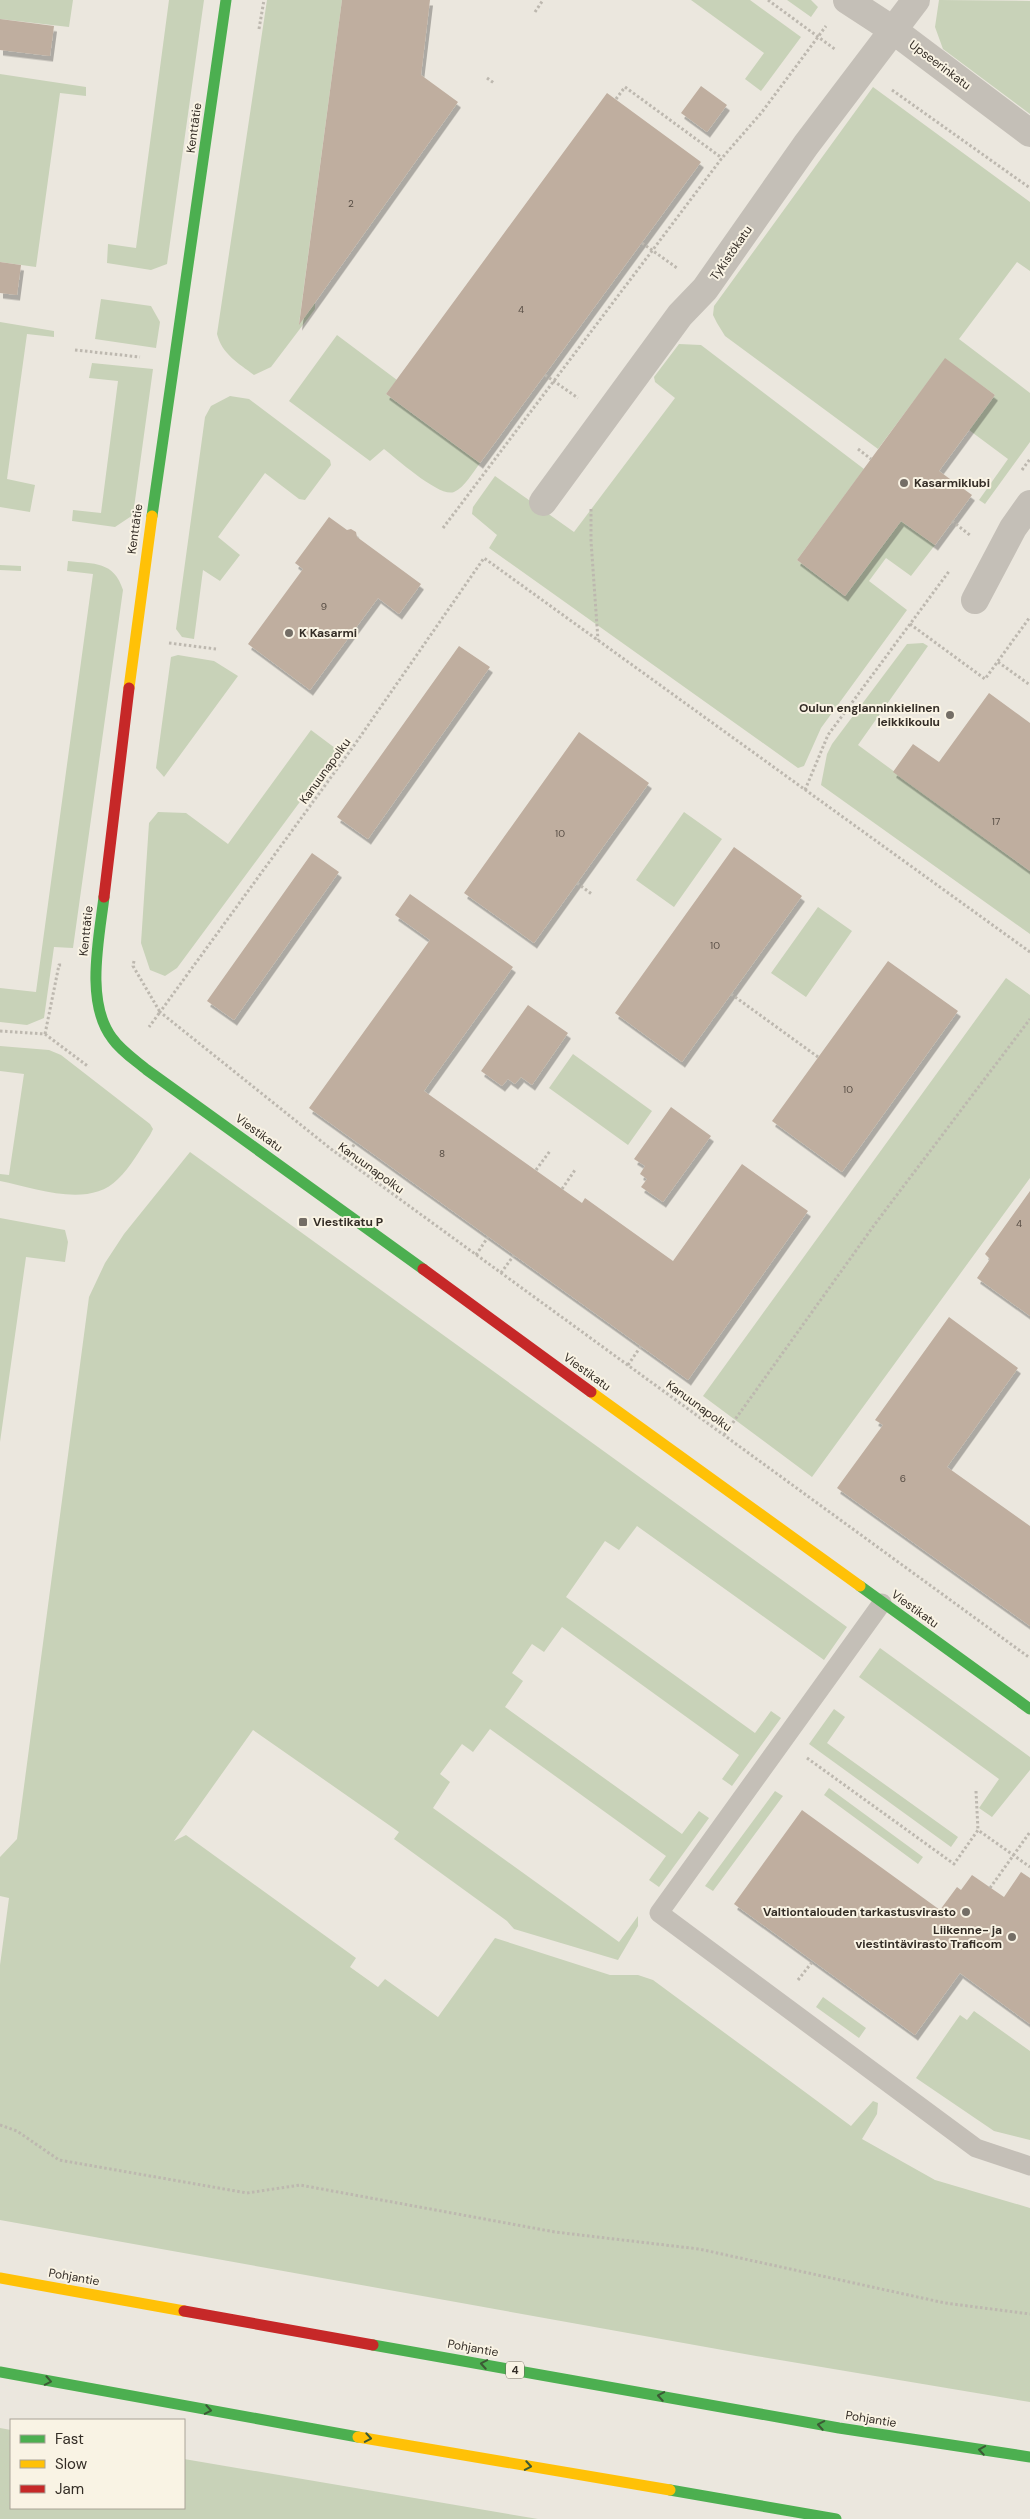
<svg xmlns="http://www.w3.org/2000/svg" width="1030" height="2519" font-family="'DM Sans',sans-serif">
<defs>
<filter id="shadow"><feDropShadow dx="3" dy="5.5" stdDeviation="0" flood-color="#0004"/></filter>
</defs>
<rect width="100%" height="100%" fill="#ebe7de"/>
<path fill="#c8d2b8" d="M0 0H73L69 27 0 19Z
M169 0H204L167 264 151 270 107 263 108 244 136 248Z
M267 0H342L299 324 315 303V309L271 367 254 375C238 363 222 354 217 334Z
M691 0H750L801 37 761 91 745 79 764 53Z
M787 0H811L818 7 811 17Z
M939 0 1030 1V114L943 49 935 27Z
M0 74 86 87V96L60 93 36 267 0 262Z
M873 87 1030 202V271L1017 262 959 339 1030 393V442L985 504 979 500 1008 459 969 430 995 395 945 359 878 449 725 336 717 323 713 315 714 306Z
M101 299 151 306 160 322 156 348 95 339Z
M0 322 54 331V337L27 334 7 479 35 485 30 512 0 507Z
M337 335 397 380 386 394 480 463C473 472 465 487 454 492 440 498 397 459 384 449L370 461 289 401Z
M679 344 701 345 864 469 797 560 845 596 901 521 935 545 911 576 886 558 869 581 907 610 821 728 804 766 798 768 489 548 497 535 472 514 473 507 495 476 574 532 675 398 655 382 654 377Z
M92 363 153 369 133 515 115 527 72 521 73 510 101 513 118 381 89 378Z
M230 396 249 399 330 460 331 465 305 500 299 499 265 473 218 537 240 555 220 581 203 570 194 639 182 637 176 629 205 417 211 406Z
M68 561C94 564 114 561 123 590L73 948 54 947 44 1018 27 1025 0 1022V988L36 992 93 574 67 571Z
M0 565 21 566V571L0 570Z
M923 643 928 646 858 745 1030 871V934L821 785 827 754 832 744 907 644Z
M178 655 214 661 238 676 164 777 156 768 171 657Z
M311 730 335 748 336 753 177 968 165 976 150 970 141 943 149 823 158 812 186 813 228 844Z
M684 812 722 839 674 907 636 880Z
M818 907 852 931 806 997 771 973Z
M1006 978 1030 995V1178L812 1477 703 1396Z
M0 1046 49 1050 61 1055 150 1124 153 1129 150 1135C140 1149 131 1167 118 1179 89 1209 36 1188 0 1181V1174L9 1175 24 1074 0 1071Z
M573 1054 652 1111 628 1145 549 1088Z
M190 1152 847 1627 824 1660 637 1526 619 1550 605 1541 566 1597 755 1733 771 1711 781 1718 732 1786 722 1779 739 1755 562 1627 544 1652 532 1644 512 1673 523 1681 505 1707 682 1834 699 1811 709 1818 659 1887 649 1880 666 1856 490 1729 473 1752 462 1744 440 1774 450 1782 433 1808 619 1942 638 1916V1926L618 1960 514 1929 507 1921 394 1839 399 1832 253 1730 174 1841 186 1835 356 1958 350 1967 378 1987 385 1979 438 2017 495 1938 610 1975H638L653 1980 851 2126 873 2101 878 2103 877 2114 862 2139 935 2180 1030 2208V2402L756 2356 0 2220V1965L9 1898 0 1896V1857L17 1839 89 1297 105 1263 124 1234Z
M0 1218 65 1230 68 1242 65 1262 26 1257 0 1442Z
M880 1648 1030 1757V1770L992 1817 979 1808 999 1779 859 1677Z
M834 1709 845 1717 827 1743 958 1837 951 1847 809 1744Z
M829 1788 923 1857 918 1864 824 1795Z
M775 1791 783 1796 713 1891 705 1886Z
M823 1997 866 2028 859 2038 816 2007Z
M974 2011 1030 2051V2140L994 2131 916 2078 960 2015 967 2020Z
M0 2428 11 2430V2508H184V2459L538 2519H0Z"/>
<path fill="#bfae9f" filter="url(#shadow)" d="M342 0H430L421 75 458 102 299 325Z
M0 19 54 26 50 56 0 50Z
M701 86 727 105 707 132 681 113Z
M607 93 701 162 480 463 386 394Z
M0 262 21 265 17 295 0 293Z
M945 358 995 395 939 471 972 495 935 545 901 521 845 596 797 560Z
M329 517 347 530 351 529 356 532 357 537 421 584 399 614 378 598 310 690 248 644 303 569 295 563Z
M459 646 490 667 368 839 337 817Z
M989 693 1030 723V871L893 772 913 744 939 762Z
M579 732 649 783 534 943 464 893Z
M734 847 802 896 682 1062 615 1013Z
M312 853 339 872 234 1020 207 1001Z
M410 894 513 967 424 1091 582 1203 585 1198 673 1261 742 1164 808 1211 688 1380 309 1108 430 940 395 915Z
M888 961 958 1011 842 1172 772 1121Z
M528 1005 568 1033 532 1085 521 1077 515 1084 508 1079 502 1086 481 1071Z
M671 1107 711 1136 663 1202 641 1187 647 1179 640 1174 645 1166 634 1159Z
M1030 1191V1316L977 1278 990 1259 985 1254Z
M949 1317 1018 1368 947 1467 1030 1526V1626L837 1488 883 1425 875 1420Z
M802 1810 940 1910 957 1887 961 1890 972 1875 1004 1897 1021 1872 1030 1878V2024L960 1973 915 2035 734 1904Z"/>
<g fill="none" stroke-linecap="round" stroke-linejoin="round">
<path stroke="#bdb8af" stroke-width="3" stroke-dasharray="2.5 2.5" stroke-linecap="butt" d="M768 0 836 50
M535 12 543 0
M259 29 264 0
M487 78 494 83
M892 90 1030 188
M616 99 625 87 722 158
M642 243 677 268
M75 350 140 357
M545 375 578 398
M858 449 871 459
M1022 470 1030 459
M591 509V541L598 640
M952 521 971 536
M443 528 722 158 762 112 826 26
M910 624 985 679 1030 617
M169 643 216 649
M998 662 1030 685
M805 790 828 735 950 570
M577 883 593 895
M1030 952 484 558 353 747 160 1012 331 1149 1030 1658
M134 961 133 966 160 1012 149 1027
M731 994 818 1057
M0 1031 45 1034 89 1067
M45 1034 59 965H63
M344 1159 356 1142
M536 1170 550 1151
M562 1189 575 1170
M476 1255 488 1237
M501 1273 514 1255
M628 1365 641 1346
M724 1435 875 1224 1030 1019
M807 1758 954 1864 978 1830 1030 1867
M976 1791 978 1830
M990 1888 1030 1832
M798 1980 813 1961
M0 2125 17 2131 59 2160 247 2193 300 2185 555 2232 699 2249 945 2303 1030 2314"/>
<path stroke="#c4bfb7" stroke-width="19" d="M882 1603 659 1913 976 2148 1030 2166"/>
<path stroke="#c4bfb7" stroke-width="28" d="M847 0 893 30 1030 133
M543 502 680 315 705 289 806 145 916 0
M975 600 1013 528 1030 504"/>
<path stroke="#4caf50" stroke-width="11" d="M152 516 226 0
M104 897C99 939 85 1002 112 1038 121 1051 135 1060 147 1070L423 1269
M860 1586 1030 1709
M373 2345 839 2428 1030 2457
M0 2372 358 2437
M670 2490 836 2519"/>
<path stroke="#ffc107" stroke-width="11" d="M129 688 152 516
M591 1392 860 1586
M0 2278 184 2311
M358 2437 670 2490"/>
<path stroke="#c62828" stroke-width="11" d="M104 897 129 688
M423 1269 591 1392
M184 2311 373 2345"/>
</g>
<defs><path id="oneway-chevron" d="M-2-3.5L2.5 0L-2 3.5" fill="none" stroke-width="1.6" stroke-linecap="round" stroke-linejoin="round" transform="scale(1.25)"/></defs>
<g stroke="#3c5a35">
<use href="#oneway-chevron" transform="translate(484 2364) rotate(-170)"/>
<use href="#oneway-chevron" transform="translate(48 2381) rotate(11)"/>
<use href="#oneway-chevron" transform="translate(661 2396) rotate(-170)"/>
<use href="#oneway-chevron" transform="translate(208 2410) rotate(10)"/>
<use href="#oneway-chevron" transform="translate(821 2425) rotate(-170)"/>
<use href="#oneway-chevron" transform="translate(368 2438) rotate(10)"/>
<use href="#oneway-chevron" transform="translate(982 2450) rotate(-171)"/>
<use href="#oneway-chevron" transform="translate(528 2466) rotate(10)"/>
</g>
<g fill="#746e66" stroke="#f9f3e4" stroke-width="2">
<circle cx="904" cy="483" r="5"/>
<circle cx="289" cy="633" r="5"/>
<circle cx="950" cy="715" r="5"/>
<rect x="298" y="1217" width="10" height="10" rx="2.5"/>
<circle cx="966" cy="1912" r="5"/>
<circle cx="1012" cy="1937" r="5"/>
</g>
<g text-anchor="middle" stroke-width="4" stroke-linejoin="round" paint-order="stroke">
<g font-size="10" fill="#574d44">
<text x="351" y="207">2</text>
<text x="521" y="313">4</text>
<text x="324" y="610">9</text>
<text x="996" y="825">17</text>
<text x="560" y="837">10</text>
<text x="715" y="949">10</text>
<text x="848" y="1093">10</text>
<text x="442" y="1157">8</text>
<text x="1019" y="1227">4</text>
<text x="903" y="1482">6</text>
</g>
<rect fill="#f9f3e4" stroke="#6f685f" stroke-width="1" x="506" y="2361.5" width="18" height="17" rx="4"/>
<g font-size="11" font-weight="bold" fill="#342d26">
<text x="515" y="2374">4</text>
</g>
<g font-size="12" fill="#342d26" stroke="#f9f3e4">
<text transform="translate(940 65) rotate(37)" y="4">Upseerinkatu</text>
<text transform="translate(194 128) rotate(-82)" y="4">Kenttätie</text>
<text transform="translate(731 253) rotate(-55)" y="4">Tykistökatu</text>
<text transform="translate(135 529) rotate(-82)" y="4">Kenttätie</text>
<text transform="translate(325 771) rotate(-54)" y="4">Kanuunapolku</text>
<text transform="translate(86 931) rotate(-84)" y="4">Kenttätie</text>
<text transform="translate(259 1133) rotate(36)" y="4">Viestikatu</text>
<text transform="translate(371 1168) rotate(36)" y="4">Kanuunapolku</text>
<text transform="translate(587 1372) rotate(36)" y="4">Viestikatu</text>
<text transform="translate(699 1406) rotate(36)" y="4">Kanuunapolku</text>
<text transform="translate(915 1609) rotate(36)" y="4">Viestikatu</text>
<text transform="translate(74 2277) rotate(10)" y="4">Pohjantie</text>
<text transform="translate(473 2348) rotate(10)" y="4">Pohjantie</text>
<text transform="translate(871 2419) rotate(9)" y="4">Pohjantie</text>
</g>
<g font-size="12" font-weight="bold" fill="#342d26" stroke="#f9f3e4" text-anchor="start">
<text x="914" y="487">Kasarmiklubi</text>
<text x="299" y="637">K Kasarmi</text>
<text x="940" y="712" text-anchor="end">Oulun englanninkielinen<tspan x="940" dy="14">leikkikoulu</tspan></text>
<text x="313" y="1226">Viestikatu P</text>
<text x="956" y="1916" text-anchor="end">Valtiontalouden tarkastusvirasto</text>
<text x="1002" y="1934" text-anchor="end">Liikenne- ja<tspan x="1002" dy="14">viestintävirasto Traficom</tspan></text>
</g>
</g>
<rect x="10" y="2419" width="175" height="90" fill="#f9f3e4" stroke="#aaa498"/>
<rect x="20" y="2435" width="25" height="8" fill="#4caf50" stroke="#aaa498"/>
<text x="55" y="2444" font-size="15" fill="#342d26">Fast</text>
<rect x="20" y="2460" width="25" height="8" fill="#ffc107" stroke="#aaa498"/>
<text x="55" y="2469" font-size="15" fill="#342d26">Slow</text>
<rect x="20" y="2485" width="25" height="8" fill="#c62828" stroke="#aaa498"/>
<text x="55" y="2494" font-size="15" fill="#342d26">Jam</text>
</svg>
